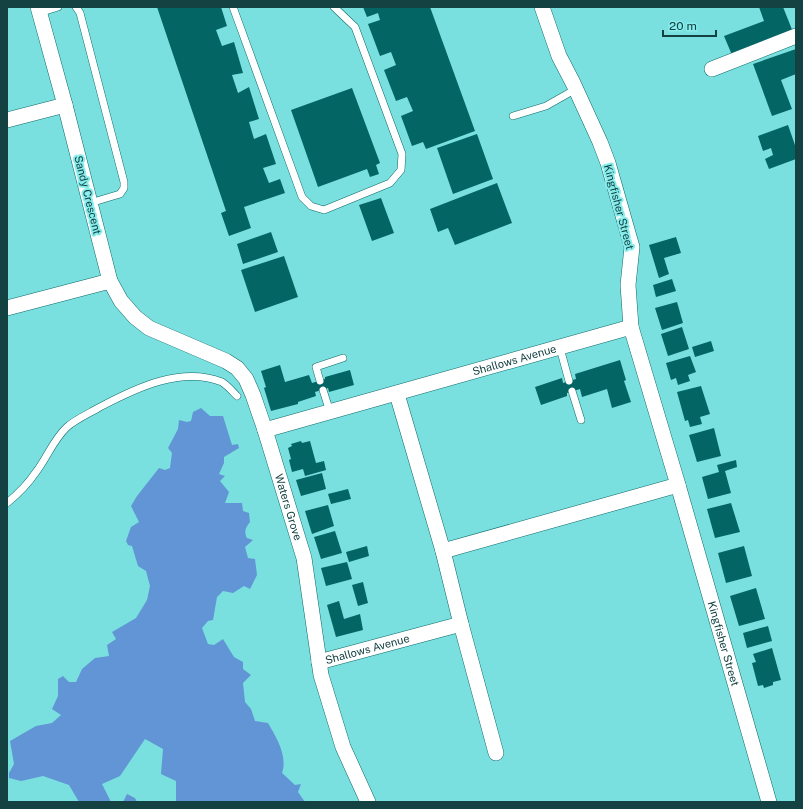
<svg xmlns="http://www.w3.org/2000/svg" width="803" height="809" font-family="'Public Sans',sans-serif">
<rect width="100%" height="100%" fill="#79e0df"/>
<path fill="#6195d5" d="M201 408 210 416H223L232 445 238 444 239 448 224 457V463L219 474 225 476 220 481 229 492 225 503H242L243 511 249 513 250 522C245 528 244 532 247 538L253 540 245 547 248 558 255 559 257 575 250 589 244 586 233 593 223 591 217 597 213 620 208 621 202 628 208 644 214 645 223 639 234 657 243 662V669L251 675 243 683 245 702 251 709 255 721 268 723C276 737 288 756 282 773L295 785 301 784 298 792 305 802H176V781L161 774 163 749 145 739 120 776 102 784 111 802H79L69 785 43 776 21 781 9 778V773L14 764 10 741 36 726 52 723 61 715 52 709 58 696V679L63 676 69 682H76L82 669 95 658 109 656 107 645 116 639 112 632 136 618 147 600 150 586 146 571 138 566 132 546 128 545 126 541 131 527 139 522 131 506 137 496 159 468 165 470 170 468 172 453 168 448 178 429 179 420 187 422 191 421 193 412Z
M127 794 135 798 137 802H123Z"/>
<path fill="#036564" d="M157 7H221L227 26 216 30 222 46 234 42 243 73 232 75 238 93 249 87 259 119 249 122 254 139 266 134 276 164 263 168 269 183 280 179 285 193 244 207 251 228 229 236 221 213 226 211Z
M363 7H430L475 131 426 149 423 142 412 146 401 116 413 111 407 97 396 101 384 70 396 65 391 52 380 56 368 24 380 20 378 13 367 17Z
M759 7H783L793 32 732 55 724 36 764 21Z
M796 49V74L781 80 792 109 772 116 753 64Z
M352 88 380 163 376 165 379 174 370 177 367 169 318 187 291 110Z
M788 125 796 148V159L769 169 765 159 773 155 771 148 763 151 758 136Z
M477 134 493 179 453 194 437 148Z
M497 183 512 223 455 245 448 228 438 232 430 209Z
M381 198 394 233 372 241 359 205Z
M271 232 278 252 243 264 237 244Z
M676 237 681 253 664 258 669 274 659 278 649 245Z
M284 256 298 297 255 312 241 270Z
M672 279 676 291 656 297 653 285Z
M677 302 683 323 662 330 655 308Z
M682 327 689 349 668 356 661 334Z
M711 341 714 351 695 357 692 347Z
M690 356 696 372 688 375 690 381 678 385 676 378 671 380 666 363Z
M620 360 626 380 624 381 631 402 612 408 607 389 582 397 580 389 567 393V396L541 405 535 387 562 378 563 383 576 379 575 374Z
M280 365 285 382 309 375 312 383 325 379V377L350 370 354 385 329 392 328 388 315 392 316 396 298 402V404L271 411 264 388 266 387 261 371Z
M701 386 710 414 700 417 702 424 690 427 688 420 685 421 677 392Z
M714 428 721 456 697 462 689 435Z
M301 441 302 443 310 441 316 463 324 461 326 470 305 476 303 469 292 472 289 460 291 459 288 448 292 446 291 444Z
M736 460 737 467 725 471 731 493 708 499 702 477 719 472 717 465Z
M322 473 326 489 301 496 296 480Z
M348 489 351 499 331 504 328 494Z
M731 503 740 532 715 538 707 509Z
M328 505 334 526 312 534 305 511Z
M335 531 342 553 321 559 314 537Z
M367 546 369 556 349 562 346 552Z
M744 546 752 576 726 583 718 553Z
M347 562 352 579 326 586 321 568Z
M363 582 368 603 358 606 352 585Z
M756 588 765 619 739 626 730 596Z
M339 601 344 619 360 614 363 630 336 637 327 605Z
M768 626 772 641 747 648 743 633Z
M772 648 781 680 773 682V685L764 688 763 685 758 686 752 663 756 662 753 654Z"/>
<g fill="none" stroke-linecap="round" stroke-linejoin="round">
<g stroke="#0e6969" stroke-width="8">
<path id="service" d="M76 7 80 13 124 182V188L120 194 90 203
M233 7 302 197 311 206 324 210 390 183 401 170 402 154 355 27 334 7
M39 13 58 7
M513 116 546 106 576 89
M560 348 569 381
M320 381 316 367 343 358
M323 390 330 412
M572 391 581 420
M7 503C18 494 28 484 36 472 47 458 53 440 67 427 76 419 90 413 100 407 136 388 181 366 222 382 227 385 233 392 237 396"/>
</g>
<g stroke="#0e6969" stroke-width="16">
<g id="minor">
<path d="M712 69 796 36"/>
<path d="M7 120 65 105"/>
<path id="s1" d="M110 281 121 301 135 317 149 328 226 361 237 368 246 379 253 395 265 430 304 558 321 675 343 747 368 802"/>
<path d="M7 308 110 281 65 105 38 7"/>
<path id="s2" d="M265 430 631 327"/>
<path id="s3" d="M678 485 769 802"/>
<path d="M443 551 678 485 631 327 628 285 632 247 608 163 600 142 573 83 559 56 542 7"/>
<path d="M461 624 496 753"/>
<path id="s4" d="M319 662 461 624 443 551 397 394"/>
</g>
</g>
<use href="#service" stroke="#fff" stroke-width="7"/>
<use href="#minor" stroke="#fff" stroke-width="15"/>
</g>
<g text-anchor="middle" stroke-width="4" stroke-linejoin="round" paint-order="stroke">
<g font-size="11" fill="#144141" stroke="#86edec">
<text transform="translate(88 195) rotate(76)" y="4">Sandy Crescent</text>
<text transform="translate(619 207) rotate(75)" y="4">Kingfisher Street</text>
<text dy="4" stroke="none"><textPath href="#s2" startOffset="259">Shallows Avenue</textPath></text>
<text dy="4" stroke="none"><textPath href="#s1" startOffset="308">Waters Grove</textPath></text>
<text dy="4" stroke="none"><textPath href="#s3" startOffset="165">Kingfisher Street</textPath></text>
<text dy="4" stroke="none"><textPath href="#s4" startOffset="50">Shallows Avenue</textPath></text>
</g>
</g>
<rect width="803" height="809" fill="none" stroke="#144141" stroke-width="16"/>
<path d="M663 30v6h53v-6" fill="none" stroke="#144141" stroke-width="2"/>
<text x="669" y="30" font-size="12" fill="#144141" stroke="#86edec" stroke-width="3" paint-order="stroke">20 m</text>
</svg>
